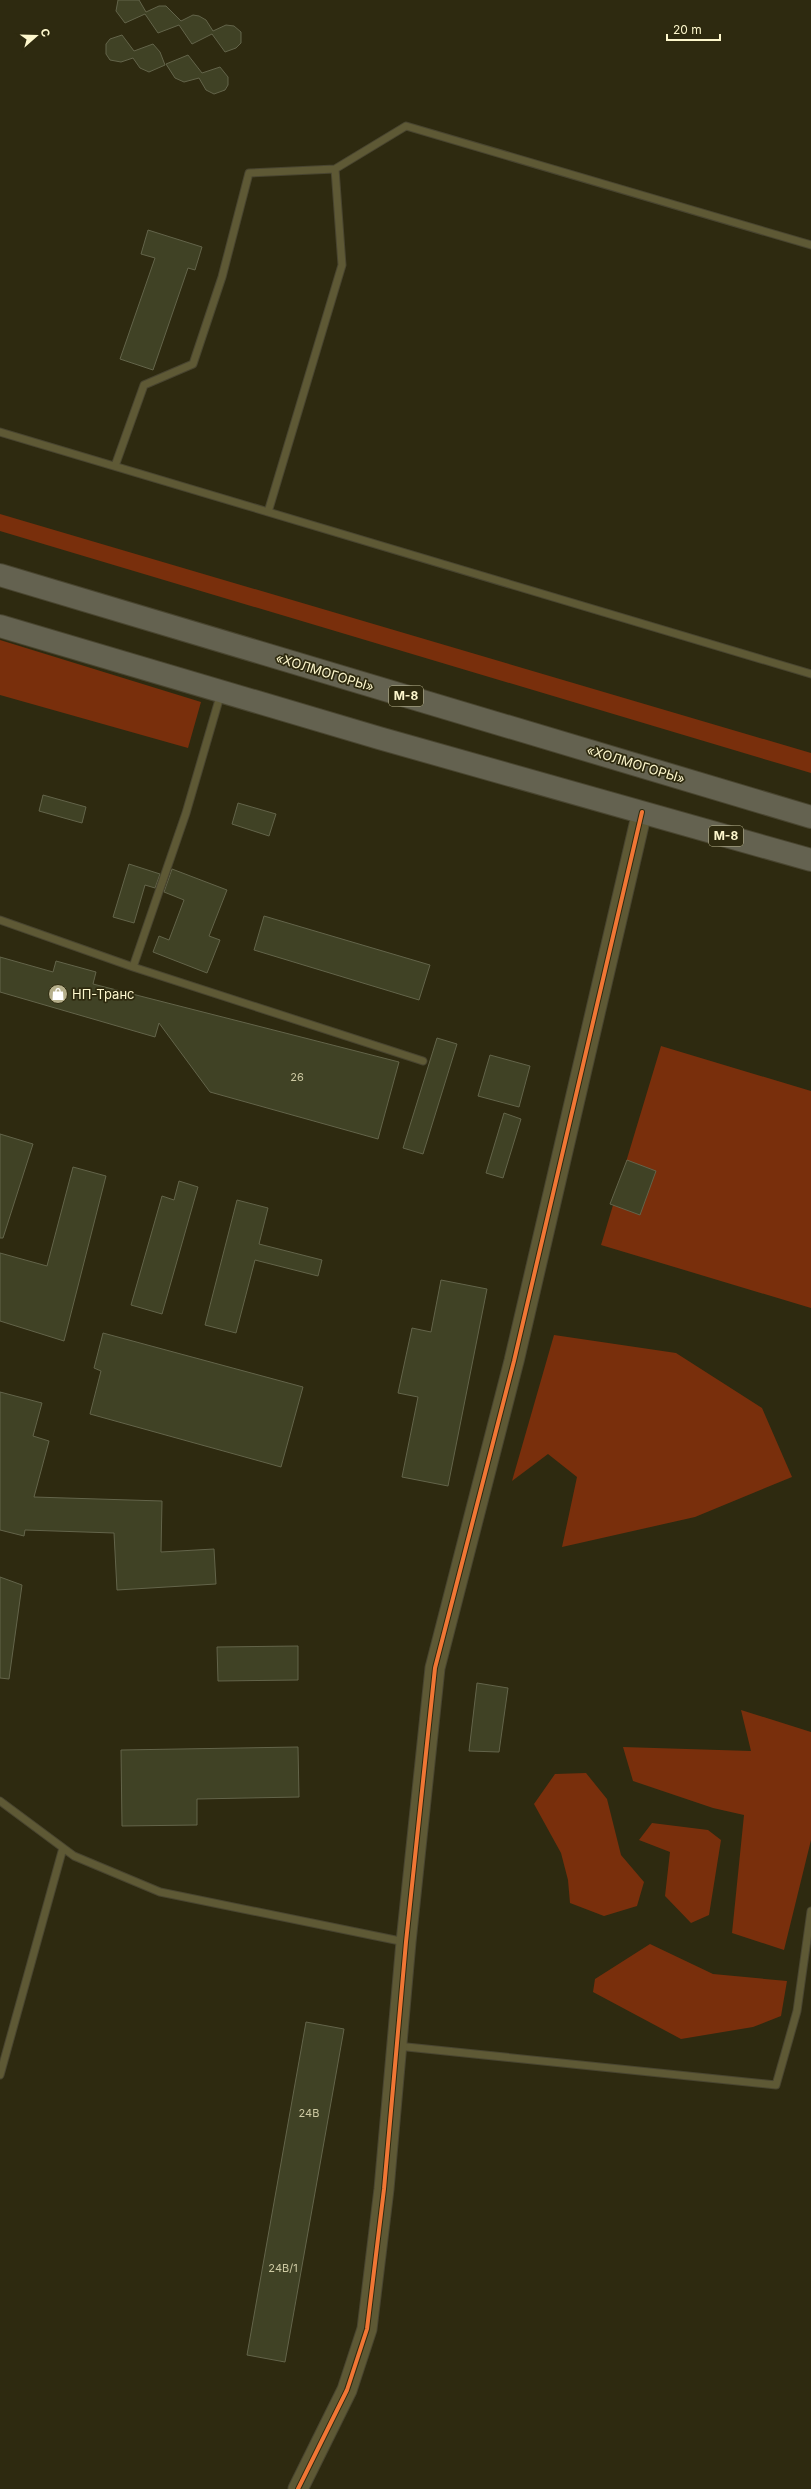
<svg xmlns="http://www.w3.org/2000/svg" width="811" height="2489" font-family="Inter,sans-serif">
<rect width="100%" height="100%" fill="#2e2a10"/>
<path fill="#792f0c" d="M0 514 811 753V773L0 531Z
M0 640 201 702 188 748 0 695Z
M661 1046 811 1091V1308L601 1245Z
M554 1335 676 1353 762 1408 792 1477 695 1517 562 1547 577 1477 548 1454 512 1481Z
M741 1710 811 1732V1840L784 1950 732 1933 744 1815 713 1808 633 1781 623 1747 751 1751Z
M586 1773 607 1799 621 1855 644 1882 637 1906 604 1916 570 1903 568 1880 561 1853 534 1804 555 1774Z
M652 1823 708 1830 721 1840 709 1915 691 1923 665 1896 670 1852 639 1840Z
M650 1944 713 1974 787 1981 781 2016 753 2027 681 2039 593 1992 595 1979Z"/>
<path fill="#404225" stroke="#63644a" d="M118 0H139L146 12 159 6H166L181 21 193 15 199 16 206 20 213 31 226 25 234 26 241 32V43L236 48 225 52 212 34 192 44 179 25 158 33 145 14 125 23 116 11Z
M122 35 134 51 153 44 160 52 165 65 149 72 140 68 133 58 121 62 110 60 106 54V44L110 39Z
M188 55 202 73 220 67 228 77V85L225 90 214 94 206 90 199 78 184 82 175 78 166 64Z
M148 230 202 247 195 270 188 268 153 370 120 359 155 258 141 254Z
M43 795 86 807 82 823 39 811Z
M238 803 276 814 269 836 232 824Z
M129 864 160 874 155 888 145 885 134 923 113 917Z
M172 869 227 890 209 936 220 940 207 973 153 952 159 936 169 940 184 900 164 892Z
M264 916 430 965 419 1000 254 950Z
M0 957 53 972 56 961 96 972 93 984 399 1062 378 1139 210 1092 159 1023 155 1037 0 992Z
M437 1038 457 1044 423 1154 403 1148Z
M490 1055 530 1066 519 1107 478 1096Z
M504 1113 521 1119 503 1178 486 1173Z
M0 1134 33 1144 3 1238H0Z
M627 1160 656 1171 640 1215 610 1204Z
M73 1167 106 1176 64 1341 0 1321V1253L47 1266Z
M179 1181 198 1187 162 1314 131 1305 162 1196 174 1200Z
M237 1200 268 1208 259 1244 322 1260 318 1276 255 1260 236 1333 205 1325Z
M441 1280 487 1289 448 1486 402 1477 418 1397 398 1393 412 1328 431 1332Z
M103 1333 303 1387 281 1467 90 1414 101 1371 94 1368Z
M0 1392 42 1403 33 1436 49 1441 34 1497 162 1501 161 1552 214 1549 216 1584 117 1590 114 1533 25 1530 24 1536 0 1530Z
M0 1577 22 1585 9 1679 0 1678Z
M298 1646V1680L218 1681 217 1647Z
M477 1683 508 1688 499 1752 469 1751Z
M298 1747 299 1797 197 1799V1825L122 1826 121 1750Z
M306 2022 344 2029 285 2362 247 2355Z"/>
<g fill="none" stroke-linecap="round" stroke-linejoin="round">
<g stroke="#494530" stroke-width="9">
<path id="service" d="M0 432 811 674
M115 466 144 385 193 364 222 277 249 173 335 169
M268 512 342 265 335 169 406 126 811 245
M0 920 133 967 423 1061
M133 967 186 813 221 693
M0 1801 74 1856 160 1892 405 1942
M397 2046 776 2085 797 2011 811 1911
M0 2075 63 1848"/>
</g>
<g stroke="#494530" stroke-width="21">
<path id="tertiary" d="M298 2489 347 2390 367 2329 384 2189 406 1942 435 1668 514 1361 642 812"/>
</g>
<g stroke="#494530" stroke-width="24">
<path id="trunk" d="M0 575 811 817
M0 626 379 738 811 860"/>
</g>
<use href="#service" stroke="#5e5935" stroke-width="7"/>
<use href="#tertiary" stroke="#5e5935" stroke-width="19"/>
<use href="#trunk" stroke="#646250" stroke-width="22"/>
<g stroke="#2e2a0f" stroke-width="6">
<path id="cycleway" d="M298 2489 347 2390 367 2329 384 2189 406 1942 435 1668 514 1361 642 812"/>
</g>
<use href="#cycleway" stroke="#f07635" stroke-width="4"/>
</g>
<defs>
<g id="shop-disc" transform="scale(1)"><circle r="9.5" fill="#b5af8b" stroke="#2e2a0f"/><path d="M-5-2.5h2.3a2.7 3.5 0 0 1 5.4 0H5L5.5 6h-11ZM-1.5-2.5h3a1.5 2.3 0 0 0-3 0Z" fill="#fff"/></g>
</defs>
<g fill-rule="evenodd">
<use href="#shop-disc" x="58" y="994"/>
</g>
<g text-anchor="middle" stroke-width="3.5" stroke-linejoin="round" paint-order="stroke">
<g font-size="11" fill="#cecaa3">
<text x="297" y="1081">26</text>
<text x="309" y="2117">24В</text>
<text x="283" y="2272">24В/1</text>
</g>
<g fill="#2e2a0f" stroke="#bfba94" stroke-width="1">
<rect x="389" y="686" width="34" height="20" rx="3"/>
<rect x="709" y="826" width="34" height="20" rx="3"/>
</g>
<g font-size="12" font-weight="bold" fill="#fdf7cd">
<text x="406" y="700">М-8</text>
<text x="726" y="840">М-8</text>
</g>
<g font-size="13" fill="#fdf7cd" stroke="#2e2a0f">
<text transform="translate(325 672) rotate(17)" y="5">«ХОЛМОГОРЫ»</text>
<text transform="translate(636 764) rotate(17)" y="5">«ХОЛМОГОРЫ»</text>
</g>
<g font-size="13" fill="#fdf7cd" stroke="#2e2a0f" text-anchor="start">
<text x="72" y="999">НП-Транс</text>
</g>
</g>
<g transform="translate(36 36) rotate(70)" stroke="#2e2a0f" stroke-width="3" paint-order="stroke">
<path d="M0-3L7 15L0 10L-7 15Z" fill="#fdf7cd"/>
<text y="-6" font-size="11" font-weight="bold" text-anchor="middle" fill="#fdf7cd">С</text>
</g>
<path d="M667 34v6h53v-6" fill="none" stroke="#fdf7cd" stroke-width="2"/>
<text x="673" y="34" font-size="12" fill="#fdf7cd" stroke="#2e2a0f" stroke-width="3" paint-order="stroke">20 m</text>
</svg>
